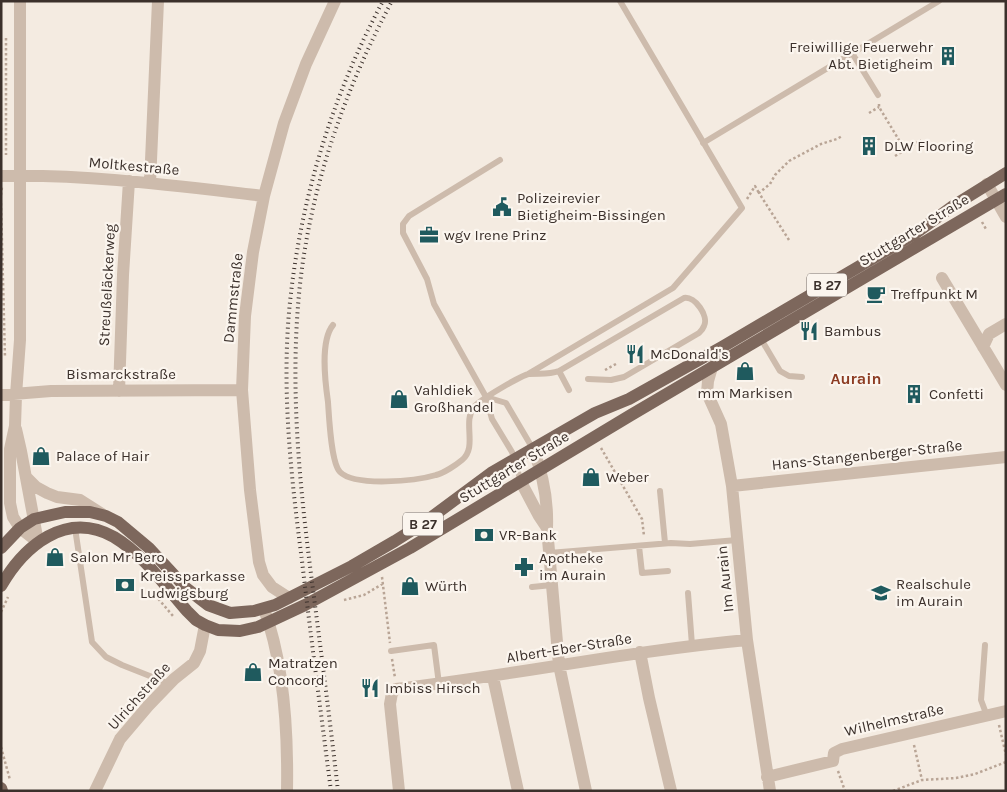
<svg xmlns="http://www.w3.org/2000/svg" width="1007" height="792" font-family="Karla,sans-serif">
<rect width="100%" height="100%" fill="#f4ebe1"/>
<g fill="none" stroke-linecap="round" stroke-linejoin="round">
<path stroke="#b9a596" stroke-width="2.5" stroke-dasharray="2.5 2.5" stroke-linecap="butt" d="M6 38V155
M879 104V107L905 150
M869 113 879 107
M895 156 921 140
M1 195 2 187
M747 199 755 186 759 193
M1 203 5 358
M982 222 986 229
M789 240 759 193 770 184 775 175 789 161 821 144 837 139 842 136
M605 370 616 364
M601 448 642 519 644 536
M382 577 390 643
M155 595 173 616
M344 600 364 595 384 583
M1 612 8 597
M392 659 395 678
M999 725 1006 755
M914 745 922 780
M1 747 10 780
M838 771 845 791
M893 791 922 780 956 778 975 774 1006 762"/>
<path stroke="#cdbbac" stroke-width="6" d="M852 53 878 95
M703 143 939 1
M500 160 409 216 403 224V233L427 279 434 304 486 397 492 419 512 452 521 482
M333 325C320 341 325 381 328 402 329 416 331 463 340 472 355 487 416 481 436 475 444 473 456 465 462 460 478 447 462 422 474 407 479 400 522 375 529 374 540 373 548 375 559 371L569 390
M761 339 780 371 789 376 802 377
M559 371 684 298C695 296 709 316 704 326 703 329 701 331 699 333L624 377 611 380 588 379
M528 374 673 288 742 208 620 1
M486 397 506 403 533 449
M660 491 665 543
M75 528 92 642 106 657 122 665 170 684
M639 546 642 573 668 571
M549 553 671 543 690 544 737 540
M532 587 552 585
M688 593 692 645
M985 645 981 700 987 716
M391 651 434 645 439 684"/>
<path stroke="#cdbbac" stroke-width="12" d="M20 1V340L16 395 15 426 10 449V503L13 517 20 528 38 542
M1 176C89 174 177 186 264 196
M150 183 158 1
M987 184 1006 217
M942 278 1006 385
M983 347 989 334 1006 324
M712 367 708 381 707 393 721 424 732 486 747 640 770 791
M119 391 123 275 129 181
M1 395 51 391 242 390
M16 429 21 451 38 542
M533 449C543 474 548 501 547 528L559 665 586 791
M26 477 36 487 47 493 57 497 80 500 102 514
M521 482 539 516 547 528
M732 486 1006 457
M289 598 272 587 263 575 259 562 250 490 242 390 245 316 253 252 264 196 284 123 306 64 335 1
M264 609C284 663 288 733 287 791
M640 652 649 698 671 791
M493 677 518 791
M767 777 833 761 834 753 842 749 1006 711
M95 791 120 739 148 706 174 679 194 663 200 651 205 625
M399 791 390 704 392 693 396 689C514 675 629 651 747 640"/>
<path stroke="#7d675c" stroke-width="12" d="M1 548 20 528 34 519 65 512H90L106 516 118 522 149 548 186 588 208 605 230 613 254 611 275 605 352 566 395 541 425 522 491 473 595 413 629 399 722 347 916 233 953 206 1006 173
M1 586C24 546 66 510 114 537 144 555 165 586 187 611L196 620 205 625 218 630 240 631 258 627 305 605 410 548 631 415 1006 194
M1 788 2 791"/>
<path stroke="#3b302b" stroke-width="4" stroke-dasharray="1 4" stroke-linecap="butt" d="M331 791C321 714 311 638 302 561 291 476 281 388 290 302 301 197 333 94 383 1
M338 791C331 729 323 667 315 605 302 506 290 406 298 306 306 199 342 95 392 1"/>
</g>
<defs>
<g id="building-bare" transform="scale(1.5)"><path d="M-4-6H4V6H1V3H-1V6H-4ZM-2.5-4.3h1.7v1.8h-1.7ZM.8-4.3h1.7v1.8H.8ZM-2.5-1h1.7V.8h-1.7ZM.8-1h1.7V.8H.8Z" fill="#1f5a5e" stroke="#fbf5ee" stroke-width="2.5" paint-order="stroke"/></g>
<g id="civic-bare" transform="scale(1.5)"><path d="M-.6-6.5H3V-4.5H.6V-3L4-1V1h2V6H-6V1h2V-1L-.6-3ZM-1.2 2.5V6h2.4V2.5Z" fill="#1f5a5e" stroke="#fbf5ee" stroke-width="2.5" paint-order="stroke"/></g>
<g id="office-bare" transform="scale(1.5)"><path d="M-6-3h4V-5.5h4V-3h4V5H-6ZM-1-4.5V-3h2v-1.5ZM-6 0V1H6V0Z" fill="#1f5a5e" stroke="#fbf5ee" stroke-width="2.5" paint-order="stroke"/></g>
<g id="cafe-bare" transform="scale(1.5)"><path d="M-5.5-4.5H6V0H3Q3 3.5 0 3.5H-2.5Q-5.5 3.5-5.5 0ZM3-3.2v2h1.7v-2ZM-6 4.5H4V6H-6Z" fill="#1f5a5e" stroke="#fbf5ee" stroke-width="2.5" paint-order="stroke"/></g>
<g id="restaurant-bare" transform="scale(1.5)"><path d="M-5-6h1v4h1v-4h1v4h1v-4h1v5L-1.5 .5V6h-2V.5L-5-1ZM5-6V6H3V1.5H1.5Q1.5-4 5-6Z" fill="#1f5a5e" stroke="#fbf5ee" stroke-width="2.5" paint-order="stroke"/></g>
<g id="shop-bare" transform="scale(1.5)"><path d="M-5-2.5h2.3a2.7 3.5 0 0 1 5.4 0H5L5.5 6h-11ZM-1.5-2.5h3a1.5 2.3 0 0 0-3 0Z" fill="#1f5a5e" stroke="#fbf5ee" stroke-width="2.5" paint-order="stroke"/></g>
<g id="bank-bare" transform="scale(1.5)"><path d="M-6-4H6V4H-6ZM0-2.3a2.3 2.3 0 1 0 0 4.6a2.3 2.3 0 1 0 0-4.6Z" fill="#1f5a5e" stroke="#fbf5ee" stroke-width="2.5" paint-order="stroke"/></g>
<g id="pharmacy-bare" transform="scale(1.5)"><path d="M-2-6h4v4h4v4h-4v4h-4v-4h-4v-4h4Z" fill="#1f5a5e" stroke="#fbf5ee" stroke-width="2.5" paint-order="stroke"/></g>
<g id="school-bare" transform="scale(1.5)"><path d="M0-5L7-2L0 1L-7-2ZM-4 1L0 2.5L4 1V4Q0 6-4 4Z" fill="#1f5a5e" stroke="#fbf5ee" stroke-width="2.5" paint-order="stroke"/></g>
</defs>
<g fill-rule="evenodd">
<use href="#building-bare" x="948" y="56"/>
<use href="#building-bare" x="869" y="146"/>
<use href="#civic-bare" x="502" y="207"/>
<use href="#office-bare" x="429" y="235"/>
<use href="#cafe-bare" x="876" y="294"/>
<use href="#restaurant-bare" x="809" y="331"/>
<use href="#restaurant-bare" x="635" y="354"/>
<use href="#shop-bare" x="745" y="371"/>
<use href="#building-bare" x="914" y="394"/>
<use href="#shop-bare" x="399" y="399"/>
<use href="#shop-bare" x="41" y="456"/>
<use href="#shop-bare" x="591" y="477"/>
<use href="#bank-bare" x="484" y="535"/>
<use href="#shop-bare" x="55" y="557"/>
<use href="#pharmacy-bare" x="524" y="567"/>
<use href="#bank-bare" x="125" y="585"/>
<use href="#shop-bare" x="410" y="586"/>
<use href="#school-bare" x="881" y="593"/>
<use href="#shop-bare" x="253" y="672"/>
<use href="#restaurant-bare" x="370" y="688"/>
</g>
<g text-anchor="middle" stroke-width="4.5" stroke-linejoin="round" paint-order="stroke">
<g fill="#fbf5ee" stroke="#756b66" stroke-width="1">
<rect x="807" y="273.5" width="40" height="23" rx="4"/>
<rect x="403" y="512.5" width="40" height="23" rx="4"/>
</g>
<g font-size="14" font-weight="bold" fill="#3b302b">
<text x="827" y="290">B 27</text>
<text x="423" y="529">B 27</text>
</g>
<g font-size="15" fill="#3b302b" stroke="#fbf5ee" text-anchor="start">
<text x="933" y="52" text-anchor="end">Freiwillige Feuerwehr<tspan x="933" dy="17">Abt. Bietigheim</tspan></text>
<text x="884" y="151">DLW Flooring</text>
<text x="517" y="203">Polizeirevier<tspan x="517" dy="17">Bietigheim-Bissingen</tspan></text>
<text x="444" y="240">wgv Irene Prinz</text>
<text x="891" y="299">Treffpunkt M</text>
<text x="824" y="336">Bambus</text>
<text x="650" y="359">McDonald's</text>
<text x="414" y="395">Vahldiek<tspan x="414" dy="17">Großhandel</tspan></text>
<text x="745" y="398" text-anchor="middle">mm Markisen</text>
<text x="929" y="399">Confetti</text>
<text x="56" y="461">Palace of Hair</text>
<text x="606" y="482">Weber</text>
<text x="499" y="540">VR-Bank</text>
<text x="70" y="562">Salon Mr Bero</text>
<text x="539" y="563">Apotheke<tspan x="539" dy="17">im Aurain</tspan></text>
<text x="140" y="581">Kreissparkasse<tspan x="140" dy="17">Ludwigsburg</tspan></text>
<text x="896" y="589">Realschule<tspan x="896" dy="17">im Aurain</tspan></text>
<text x="425" y="591">Würth</text>
<text x="268" y="668">Matratzen<tspan x="268" dy="17">Concord</tspan></text>
<text x="385" y="693">Imbiss Hirsch</text>
</g>
<g font-size="15" fill="#3b302b" stroke="#fbf5ee">
<text transform="translate(134 166) rotate(5)" y="5">Moltkestraße</text>
<text transform="translate(914 230) rotate(-31)" y="5">Stuttgarter Straße</text>
<text transform="translate(107 285) rotate(-87)" y="5">Streußeläckerweg</text>
<text transform="translate(233 298) rotate(-84)" y="5">Dammstraße</text>
<text x="121" y="379">Bismarckstraße</text>
<text transform="translate(867 455) rotate(-6)" y="5">Hans-Stangenberger-Straße</text>
<text transform="translate(514 467) rotate(-31)" y="5">Stuttgarter Straße</text>
<text transform="translate(725 579) rotate(-96)" y="5">Im Aurain</text>
<text transform="translate(569 648) rotate(-9)" y="5">Albert-Eber-Straße</text>
<text transform="translate(139 696) rotate(-48)" y="5">Ulrichstraße</text>
<text transform="translate(894 720) rotate(-13)" y="5">Wilhelmstraße</text>
</g>
<g font-size="16" font-weight="bold" fill="#8c3b22" stroke="#fbf5ee">
<text x="856" y="384">Aurain</text>
</g>
</g>
<rect width="1007" height="792" fill="none" stroke="#3b302b" stroke-width="5"/>
</svg>
